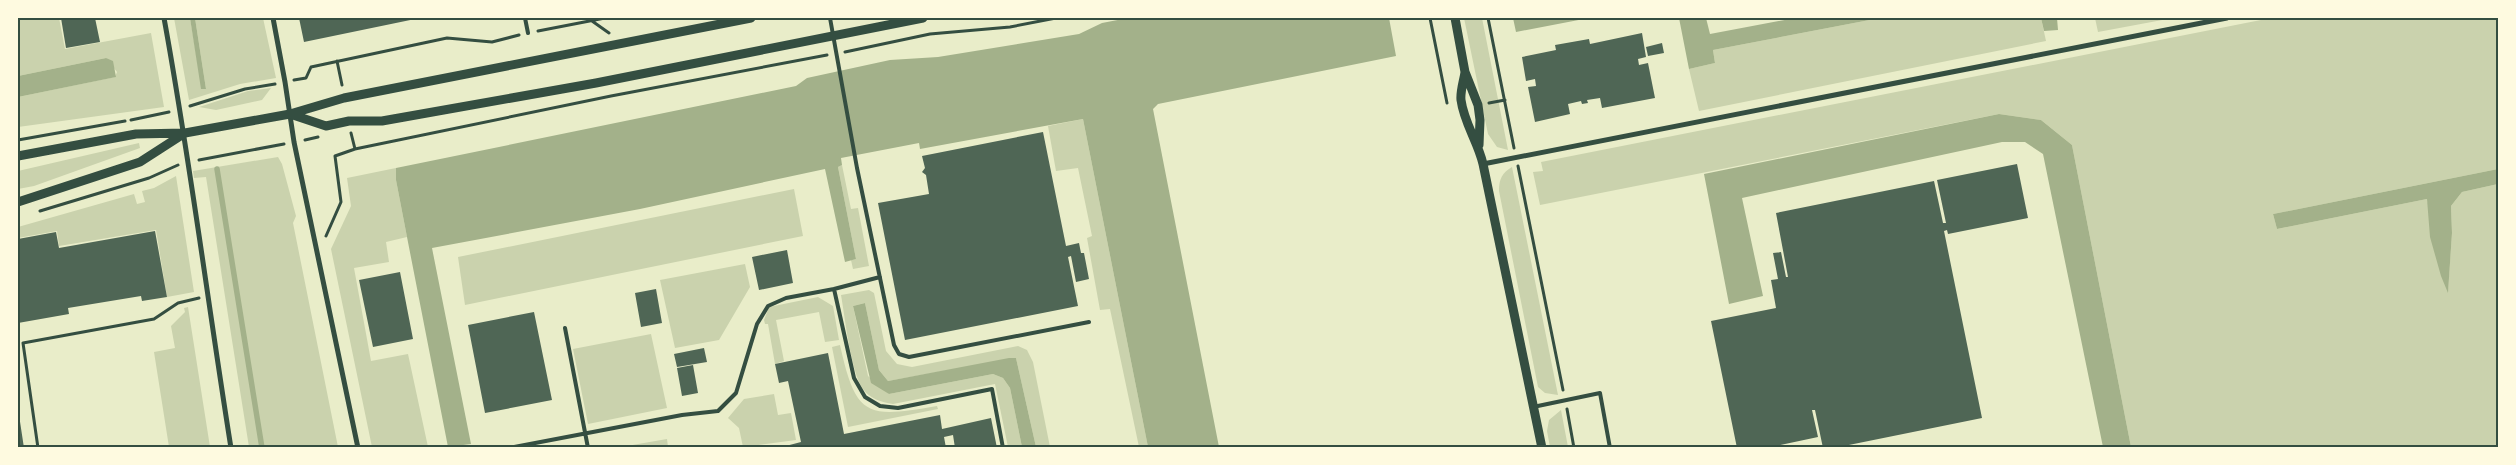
<svg xmlns="http://www.w3.org/2000/svg" width="2516" height="465" font-family="Poppins,sans-serif">
<rect width="100%" height="100%" fill="#e9edc9"/>
<path fill="#cad2ad" d="M24 18H59L65 49 151 33 164 107 18 127V97L115 77 117 72 106 58 18 76V19Z
M174 18H190L202 89H206L195 18H263L276 78 240 84 189 100Z
M1464 18H1482L1508 150 1497 147 1488 134Z
M1880 18H2041L2046 41 1699 111 1689 69 1715 63 1713 50Z
M2095 18H2173L2098 32Z
M2271 18H2498V169L2273 214 2277 229 2427 199 2448 291 2452 233 2451 206 2462 192 2498 184V447H2131L2072 145 2041 120 1999 114 1540 205 1533 172 1543 171 1541 162Z
M271 88 262 100 216 110 199 107 248 91Z
M1083 119 1148 447H1139L1110 309 1100 310 1087 238 1092 236 1078 168 1056 171 1048 126Z
M139 143 140 148 34 186 18 189V171Z
M278 157 282 164 296 216 293 223 338 447H249L206 177 194 178 193 171Z
M842 165 851 209 858 208 869 266 853 269 851 260 856 259 838 167Z
M1512 167 1558 395 1545 393 1538 387 1499 191C1499 179 1502 173 1512 167Z
M396 168V180L407 237 386 242 389 262 354 268 371 361 408 354 428 447H372L331 249 351 206 347 178Z
M176 176 194 292 167 297 156 230 59 246 57 231 18 238V227L134 194 137 204 145 202 142 191 154 188Z
M794 189 803 236 465 305 458 257Z
M745 264 750 287 719 340 675 348 660 280Z
M869 290 874 293 886 351 897 364 912 367 1018 346 1027 350 1033 362 1050 447H1036L1016 358 888 381 879 370 865 303 853 306 868 376 889 394 993 374 1003 378 1010 388 1022 447H1008L995 384 893 404C881 402 870 399 863 389 851 373 845 317 841 295Z
M818 297 833 306 839 340 825 342 819 312 776 320 784 361 775 364 768 324H765L764 320 769 307Z
M188 307 210 447H169L154 352 175 348 171 326 185 312 184 308Z
M651 334 667 408 588 424 573 349Z
M840 345C856 418 867 418 937 406L938 409 848 427 832 347Z
M774 394 778 415 791 413 796 440 743 447 739 428 728 418 744 399Z
M1561 410 1568 447H1550L1547 431 1549 420Z
M667 439 668 447H621Z"/>
<path fill="#a3b18a" d="M190 18H195L206 89H201Z
M1128 18H1389L1396 56 1158 104 1153 109 1219 447H1148L1083 119 920 149 919 143 841 158 842 165 838 167 856 259 845 262 825 169 640 209 432 248 471 444 448 447 407 237 396 180V168L796 86 807 78 890 60 938 57 1079 34 1102 23Z
M1513 18H1589L1516 32Z
M1679 18H1706L1710 34 1795 18H1880L1713 50 1715 63 1689 69Z
M2041 18H2057L2058 30 2044 31Z
M106 58 113 61 116 77 18 97V76Z
M1999 114 2041 120 2072 145 2131 447H2103L2043 154 2025 142H2002L1742 198 1763 296 1729 304 1704 174Z
M2498 169V184L2462 192 2451 206 2452 233 2448 293 2441 276 2430 237 2427 199 2277 229 2273 214Z
M865 303 879 370 888 381 1009 358H1016L1036 447H1022L1010 388 1003 378 993 374 889 394 871 383 853 306Z"/>
<g fill="none" stroke-linecap="round" stroke-linejoin="round">
<path stroke="#a3b18a" stroke-width="5.5" d="M217 169 262 448"/>
</g>
<path fill="#4f6655" d="M61 18H95L100 42 66 48Z
M299 18H420L304 42Z
M1642 33 1646 57 1638 59 1639 65 1648 63 1655 98 1602 108 1600 98 1587 100 1588 103 1582 104 1581 101 1568 104 1570 114 1535 122 1528 87 1536 86 1535 79 1526 81 1522 57 1556 50 1555 45 1589 39 1590 44Z
M1662 43 1664 53 1648 56 1646 47Z
M1043 132 1066 246 1079 243 1081 253H1084L1089 279 1076 282 1071 256 1068 257 1078 306 905 340 878 203 929 194 926 175 922 172 925 168 922 156Z
M2017 164 2028 218 1948 234 1947 230 1944 231 1982 418 1834 448H1823L1815 410H1812L1818 437 1766 448H1737L1711 321 1776 308 1771 280 1778 279 1773 253 1781 252 1786 277H1788L1776 213 1934 181 1943 223H1946L1937 180Z
M155 231 167 297 142 301 141 296 68 308 69 314 18 323V239L56 232 59 248Z
M787 250 793 283 759 290 752 257Z
M400 272 413 339 373 347 359 280Z
M656 289 662 323 641 327 635 293Z
M534 312 552 400 485 413 468 325Z
M704 348 707 362 677 367 674 354Z
M828 353 844 434 940 415 942 429 991 418 997 448H955L953 435 944 437 946 448H778L801 442 788 381 779 383 775 364Z
M693 365 698 393 682 396 677 368Z
M19 415 24 448H18Z"/>
<g fill="none" stroke-linecap="round" stroke-linejoin="round">
<path stroke="#344e41" stroke-width="3" d="M1430 18 1447 103
M1488 18 1514 148
M592 21 609 33
M538 31 605 18
M845 52 930 34 1010 27 1056 18
M337 61 342 85
M294 80 306 78 311 67 447 38 492 42 519 35
M1489 103 1505 100
M190 106 245 89 275 84
M131 120 169 112
M351 133 355 149
M18 140 125 121
M305 140 318 137
M199 160 284 144
M1518 166 1563 390
M40 211 149 178 178 165
M326 236 341 202 335 156 355 149 611 96 827 55
M1567 409 1574 448
M38 448 23 343 154 319 178 303 199 298"/>
<path stroke="#344e41" stroke-width="4" d="M525 18 528 33
M830 18 857 168 894 345 899 354 909 357 1089 322
M834 289 880 277
M565 328 588 448
M1533 407 1600 393 1610 448
M509 448 682 415 718 411 736 393 757 324 768 306 786 298 834 289 854 378 865 397 880 406 898 408 992 389 1003 448"/>
<path stroke="#344e41" stroke-width="5" d="M164 18C190 160 208 304 231 448
M273 18 285 82 294 142 358 448
M1483 164 2227 18"/>
<path stroke="#344e41" stroke-width="9" d="M1455 18 1465 72 1478 105 1480 120 1479 145
M1465 72C1464 80 1460 91 1461 100 1464 123 1478 142 1483 164L1542 448
M290 114 326 126 349 121H382L596 83 923 18
M18 156 136 134 185 133 290 114 344 98 751 18
M18 202 140 162 185 133"/>
</g>
<rect width="2516" height="465" fill="none" stroke="#fefae0" stroke-width="38"/>
<rect x="19" y="19" width="2478" height="427" fill="none" stroke="#344e41" stroke-width="2"/>
</svg>
